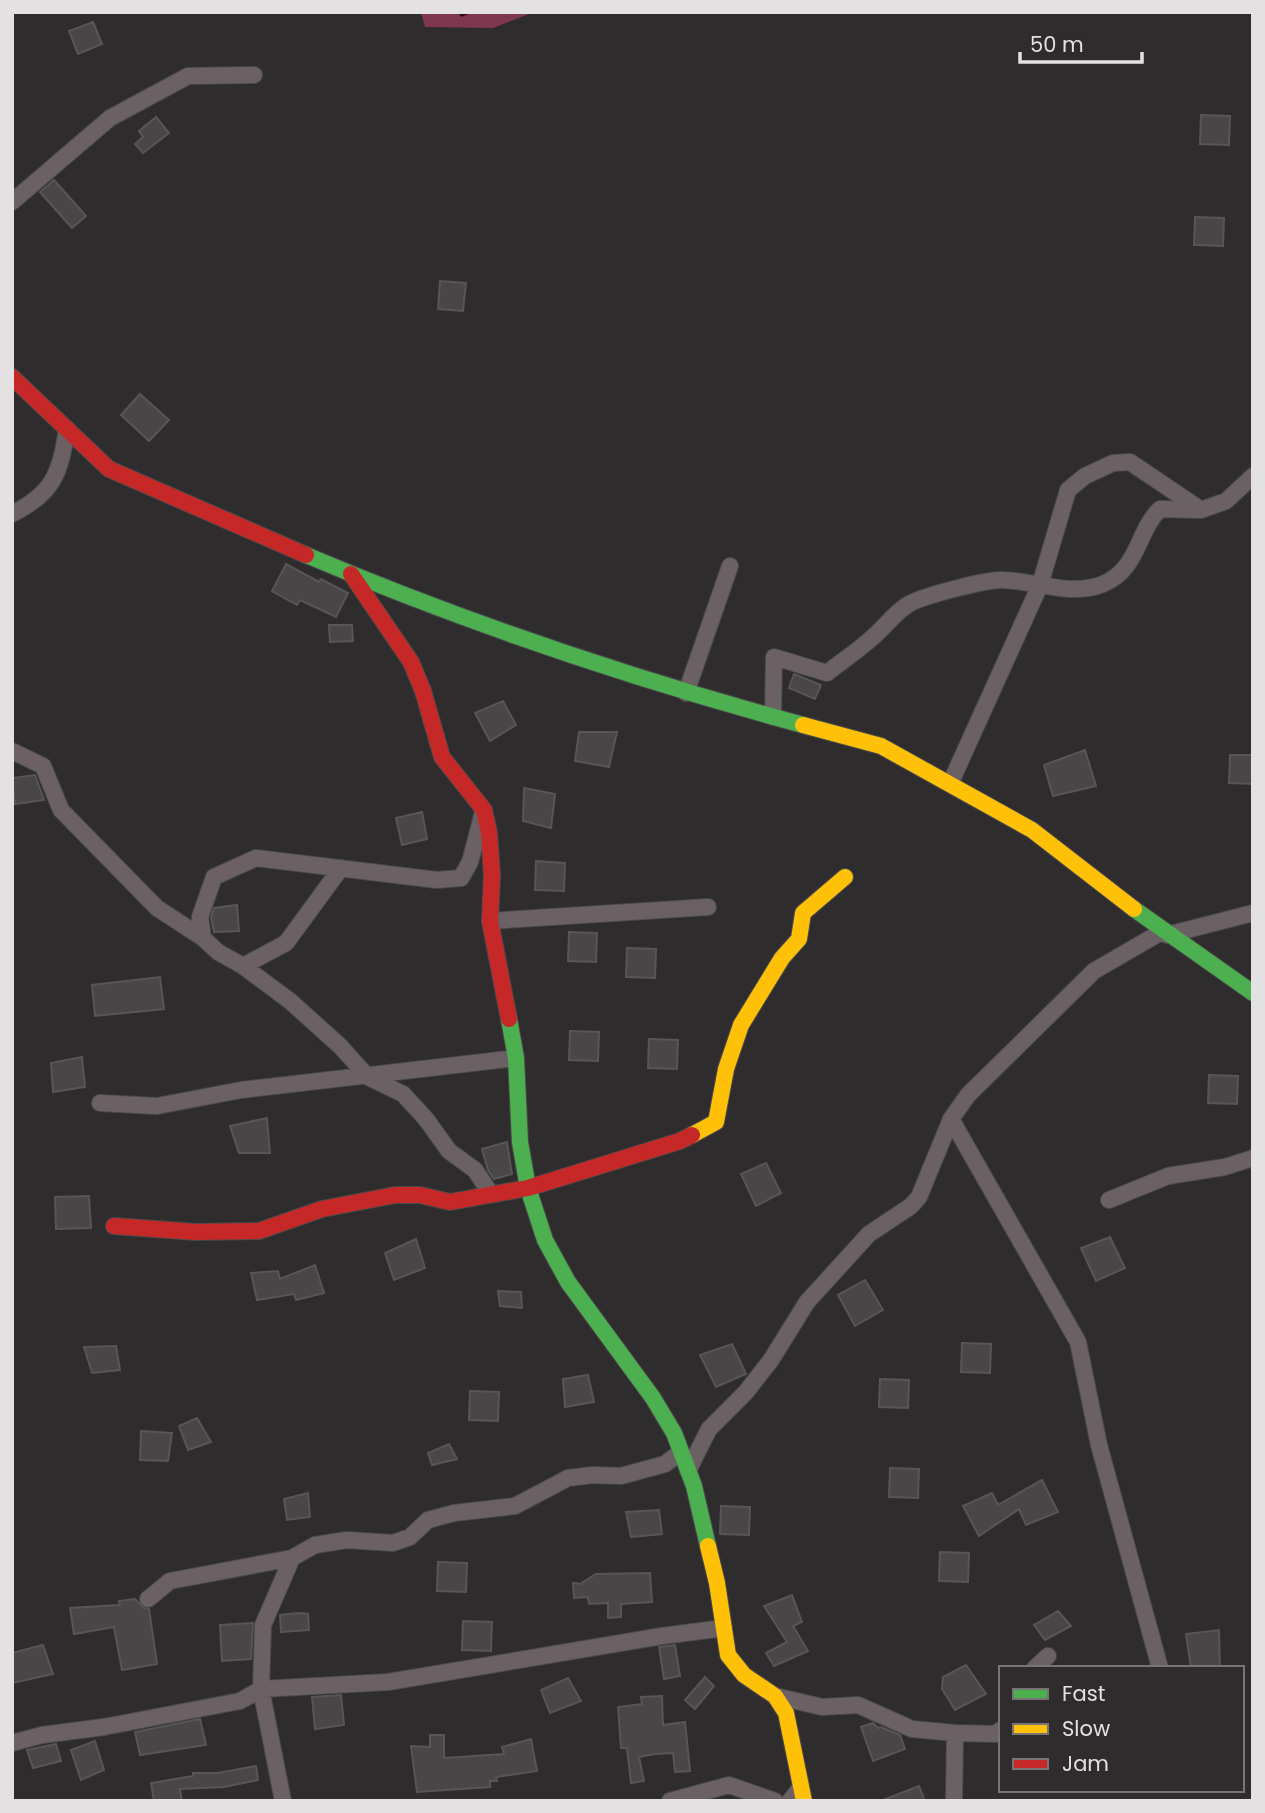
<svg xmlns="http://www.w3.org/2000/svg" width="1265" height="1813" font-family="Poppins,sans-serif">
<rect width="100%" height="100%" fill="#2f2c2d"/>
<path fill="#7f3750" d="M421 12H534L493 28 425 27Z"/>
<g fill="none" stroke-linecap="round" stroke-linejoin="round">
<path stroke="#2a0614" stroke-width="5" d="M462 14 467 12"/>
</g>
<path fill="#484647" stroke="#585556" stroke-width="2" d="M93 22 102 44 78 54 69 31Z
M1201 115 1230 116 1229 145 1200 144Z
M156 117 169 133 143 153 135 144 143 137 139 131Z
M54 180 86 216 72 228 40 192Z
M1195 217 1224 218 1223 246 1194 245Z
M440 281 466 283 463 311 438 309Z
M140 394 169 420 149 441 121 415Z
M286 564 319 582 321 579 348 593 336 617 300 600 297 605 272 591Z
M329 625H352L353 641 330 642Z
M794 674 821 685 815 699 789 688Z
M503 701 516 725 490 741 475 713Z
M579 732H617L609 767 575 761Z
M1085 750 1096 786 1053 796 1044 765Z
M1230 755H1253V784L1229 783Z
M35 775 44 800 15 804 12 778Z
M524 788 555 794 551 828 523 821Z
M422 812 427 839 402 845 396 818Z
M536 861 565 863 564 891 535 890Z
M237 905 239 931 214 932 211 917 214 908Z
M569 932 597 933 596 962 568 961Z
M627 948 656 949 655 978 626 977Z
M160 977 164 1009 95 1016 92 985Z
M570 1031 599 1032 598 1061 569 1060Z
M649 1039 678 1040 677 1069 648 1068Z
M82 1057 85 1087 53 1092 51 1063Z
M1209 1075 1238 1076 1237 1104 1208 1103Z
M267 1118 270 1153H239L230 1126Z
M507 1142 512 1174 494 1179 488 1170 482 1149Z
M766 1163 781 1193 756 1206 741 1174Z
M89 1196 91 1228 56 1229 55 1197Z
M1110 1237 1125 1268 1096 1281 1081 1248Z
M416 1239 425 1268 394 1280 385 1253Z
M315 1265 324 1293 296 1300 294 1294 257 1300 251 1273 278 1271 280 1279Z
M865 1280 883 1310 855 1326 838 1295Z
M498 1291 521 1292 522 1308 500 1306Z
M962 1343 991 1344 990 1373 961 1372Z
M732 1344 746 1374 716 1387 700 1355Z
M116 1346 120 1370 92 1373 84 1347Z
M588 1375 594 1402 565 1407 563 1379Z
M880 1379 909 1380 908 1408 879 1407Z
M470 1391 499 1392 498 1421 469 1420Z
M197 1418 211 1442 188 1450 179 1426Z
M141 1431 172 1433 168 1461 140 1460Z
M449 1444 457 1459 432 1465 428 1453Z
M890 1468 919 1469 918 1498 889 1497Z
M1042 1480 1058 1512 1026 1525 1019 1509 979 1536 963 1506 992 1493 998 1505Z
M308 1493 310 1517 287 1520 284 1499Z
M721 1506 750 1507 749 1535 720 1534Z
M659 1510 662 1534 631 1537 626 1512Z
M940 1552 969 1553 968 1582 939 1581Z
M438 1562 467 1563 466 1592 437 1591Z
M650 1573 652 1602 621 1604V1617L608 1618V1603L589 1604 588 1597 574 1598 573 1583 580 1584 596 1574Z
M792 1595 802 1622 793 1626 808 1651 774 1666 766 1653 787 1642 764 1606Z
M135 1599 144 1608 149 1609 157 1664 122 1670 114 1627 74 1634 70 1608 120 1605 119 1601Z
M1058 1611 1071 1626 1045 1640 1034 1625Z
M299 1613 308 1614 309 1630 281 1632 280 1615Z
M463 1621 492 1622 491 1651 462 1650Z
M253 1623 251 1659 222 1661 220 1625Z
M1219 1630 1220 1668H1191L1186 1634Z
M43 1645 53 1674 12 1683V1653Z
M675 1645 680 1676 664 1679 659 1647Z
M966 1665 986 1694 955 1710 942 1689 943 1677Z
M705 1677 714 1686 695 1709 685 1700Z
M568 1678 581 1701 550 1713 541 1690Z
M341 1695 344 1725 315 1729 312 1697Z
M662 1696 663 1725 685 1722 690 1771 675 1772 673 1753 655 1754 639 1757 644 1781 631 1783 627 1748H621L618 1707 642 1704 641 1697Z
M200 1719 206 1745 140 1755 135 1732Z
M873 1723 878 1728 881 1727 900 1735 905 1749 873 1761 861 1727Z
M430 1735H444V1758L504 1754 502 1747 531 1739 537 1771 496 1777 497 1781H490V1787L417 1792 411 1746 430 1747Z
M95 1741 104 1770 81 1780 71 1750Z
M56 1744 61 1761 33 1768 27 1750Z
M256 1766 258 1780 224 1787 180 1789 182 1801H154L151 1783 193 1776V1773H218Z
M919 1786 925 1801H883V1800Z"/>
<g fill="none" stroke-linecap="round" stroke-linejoin="round">
<g stroke="#4b4a4a" stroke-width="18">
<path id="street" d="M12 202 110 118 188 76 254 75
M12 514C54 493 60 473 67 429
M686 693 730 566
M773 717 774 657 827 673C842 661 859 650 873 637 885 627 896 611 909 604 923 596 987 579 1003 580 1036 581 1071 597 1103 584 1139 569 1137 531 1160 509L1201 510 1226 501 1253 476
M12 751 43 766 61 810 157 908 203 938 218 952 243 966 290 1001 340 1046 368 1077 403 1094 426 1119 449 1151 475 1170 491 1194
M950 784 1040 585 1068 490 1085 476 1113 463 1130 462 1201 510
M490 921 708 907
M1167 935 1253 913
M203 938 200 917 214 877 256 858 437 880 461 878 470 862 483 812
M243 966 286 943 341 868
M100 1103 157 1106 241 1090 516 1058
M951 1119 1078 1342 1099 1445 1160 1668
M1109 1200 1168 1176 1225 1167 1253 1158
M688 1471 709 1429 746 1392 771 1360 807 1302 869 1234 911 1206 919 1197 951 1119 968 1095 1094 971 1163 931
M148 1599 170 1581 292 1558
M1035 1668 1048 1656
M775 1696 822 1707 858 1705 912 1729 955 1733 995 1734 1001 1730
M12 1743 42 1735 104 1727 240 1701 261 1689 388 1682 662 1636 724 1628
M283 1801 261 1689 263 1625 292 1558 315 1545 347 1540 393 1543 410 1537 428 1520 454 1513 515 1506 568 1478 593 1475 621 1476 665 1464 681 1452
M670 1801 729 1785 775 1801
M790 1801 801 1787
M954 1801 955 1733"/>
</g>
<g stroke="#4b4a4a" stroke-width="18">
<path id="fast" d="M306 555C467 623 634 679 803 725
M1134 909 1253 993
M509 1019 516 1058 520 1142 528 1188 545 1240 568 1282 653 1398 674 1433 694 1486 708 1546"/>
</g>
<g stroke="#4b4a4a" stroke-width="18">
<path id="slow" d="M803 725 881 746 1032 830 1134 909
M692 1135 716 1122 726 1069 741 1025 782 958 799 939 803 913 845 877
M708 1546 717 1583 728 1655 744 1675 775 1696 786 1713 804 1801"/>
</g>
<g stroke="#4b4a4a" stroke-width="18">
<path id="jam" d="M12 377 109 469 306 555
M351 574 411 662 423 691 442 757 484 810 489 833 492 875 490 921 509 1019
M114 1226 196 1232 259 1231 322 1209 395 1195H420L450 1202 528 1188 680 1141 692 1135"/>
</g>
<use href="#street" stroke="#6b6164" stroke-width="16"/>
<use href="#fast" stroke="#4caf50" stroke-width="16"/>
<use href="#slow" stroke="#ffc107" stroke-width="16"/>
<use href="#jam" stroke="#c62828" stroke-width="16"/>
</g>
<rect width="1265" height="1813" fill="none" stroke="#e3e1e1" stroke-width="28"/>
<rect x="999" y="1666" width="245" height="126" fill="#302b2c" stroke="#787474" stroke-width="2"/>
<rect x="1013" y="1689" width="35" height="10" fill="#4caf50" stroke="#787474" stroke-width="2"/>
<text x="1062" y="1701" font-size="21" fill="#e3e1e1">Fast</text>
<rect x="1013" y="1724" width="35" height="10" fill="#ffc107" stroke="#787474" stroke-width="2"/>
<text x="1062" y="1736" font-size="21" fill="#e3e1e1">Slow</text>
<rect x="1013" y="1759" width="35" height="10" fill="#c62828" stroke="#787474" stroke-width="2"/>
<text x="1062" y="1771" font-size="21" fill="#e3e1e1">Jam</text>
<path d="M1020 52v10h122v-10" fill="none" stroke="#e3e1e1" stroke-width="3.5"/>
<text x="1030" y="52" font-size="21" fill="#e3e1e1" stroke="#302b2c" stroke-width="5" paint-order="stroke">50 m</text>
</svg>
